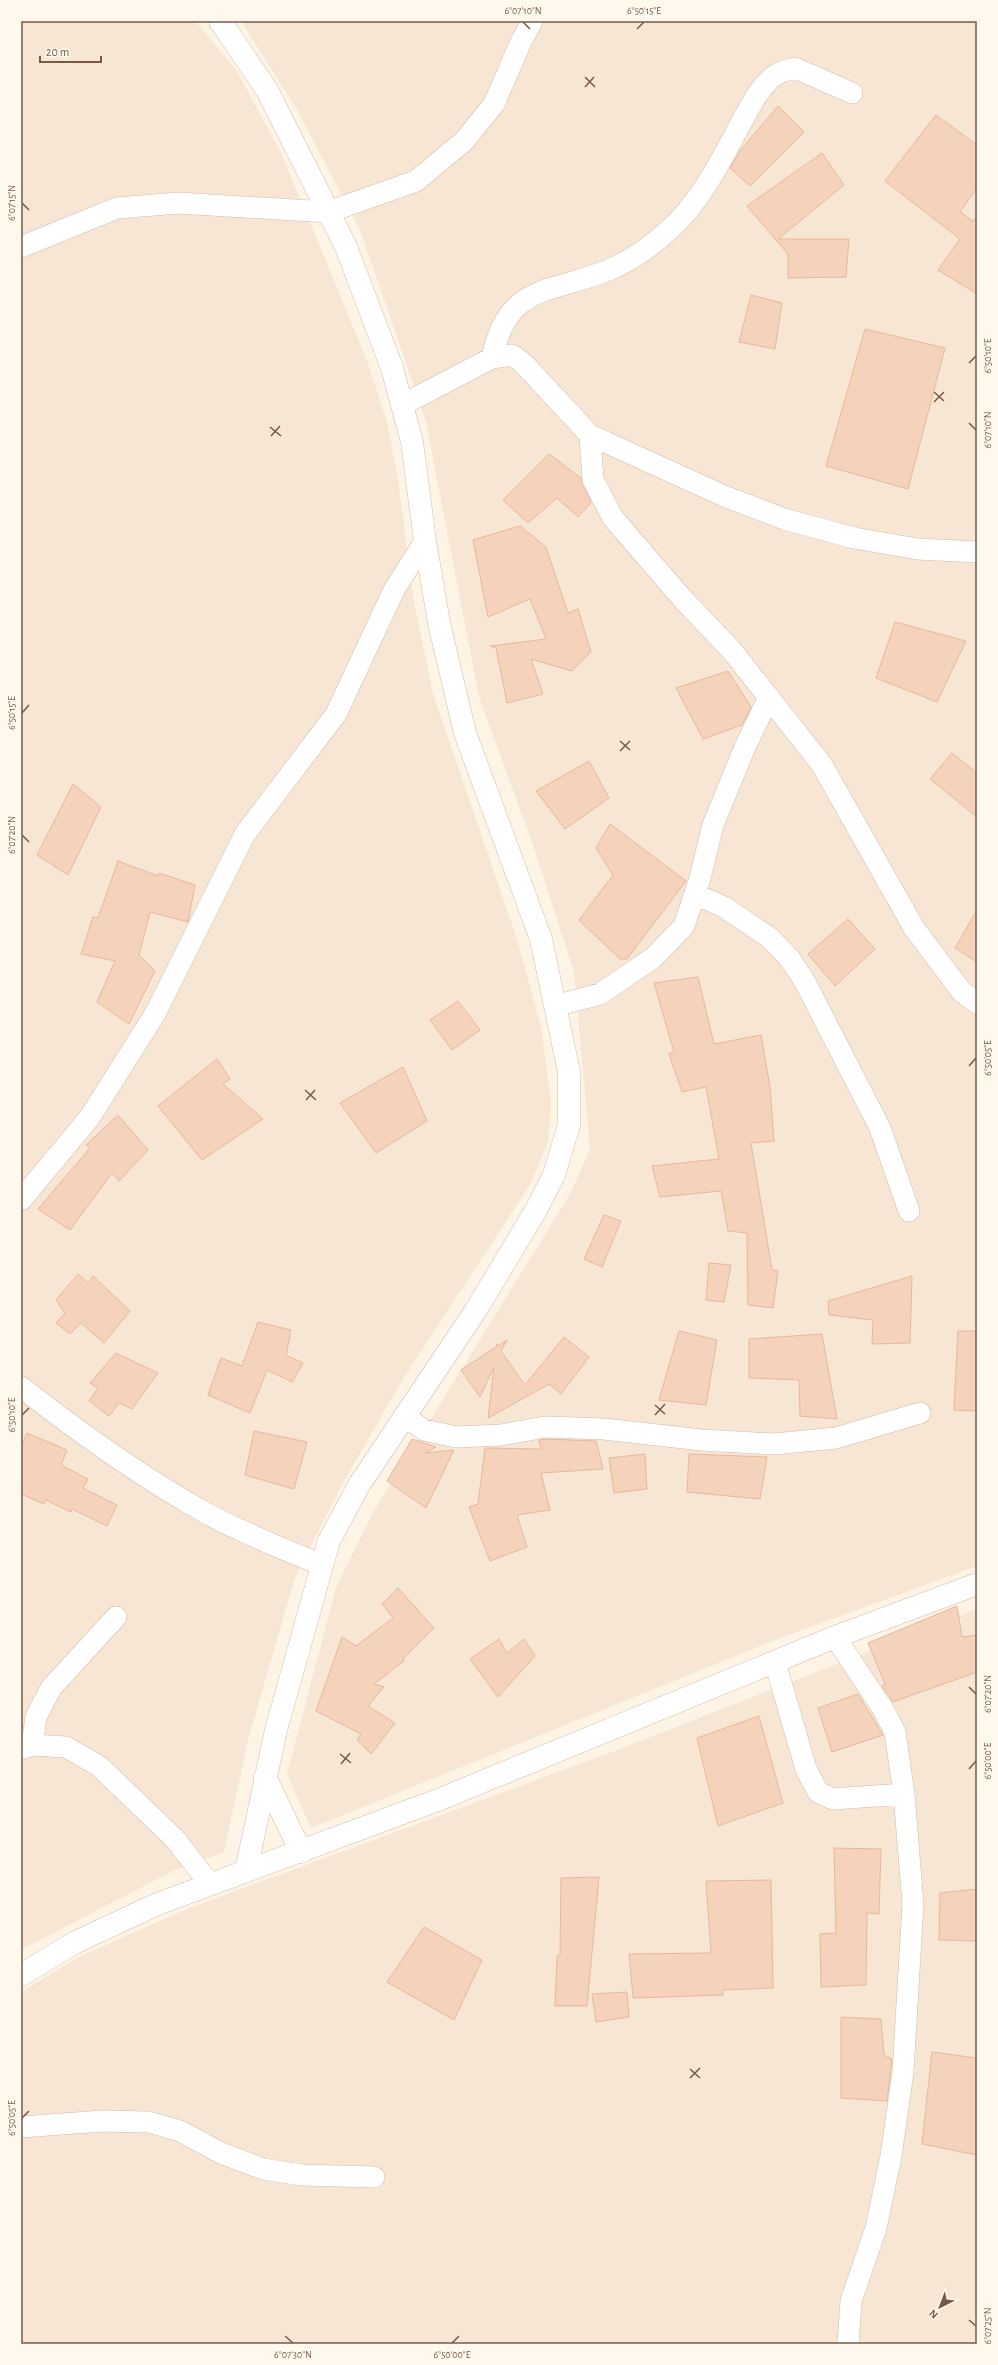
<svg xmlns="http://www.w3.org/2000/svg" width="998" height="2365" font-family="'Alegreya Sans',sans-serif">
<rect width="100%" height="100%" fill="#fdf4e5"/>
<path fill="#f6e6d3" d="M21 21H195L237 71 282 155 366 358 387 422 398 480 414 602 433 694 518 942 541 1027 551 1102 548 1142 531 1183 403 1379 343 1483 295 1577 248 1740 224 1852 173 1871 21 1950Z
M241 21H977V1566L780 1638 311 1828 287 1774 336 1588 372 1514 569 1196 590 1149 574 972 534 848 479 697 426 422 361 232 299 113Z
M977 1609V2344H21V1992L79 1957 187 1909 612 1752Z"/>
<path fill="#f4d2bb" stroke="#e8b89b" d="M778 106 804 132 750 186 730 168 740 151Z
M936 115 977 145V188L960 212 973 221 977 216V294L938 270 960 239 885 181Z
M822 153 844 185 778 239H849L846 277 788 278V254L747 206Z
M751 295 782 303 775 349 739 342Z
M865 329 945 348 908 489 826 466Z
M549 454 581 478 591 503 578 517 557 498 528 523 503 500Z
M520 526 546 547 568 613 578 609 591 652 572 671 531 659 543 694 507 703 496 648 490 646 546 639 530 599 488 617 473 540Z
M895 622 966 641 937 702 876 678Z
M728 671 751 707 742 725 703 739 676 688Z
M952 753 977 773V817L930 779Z
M589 761 609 798 565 829 536 791Z
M73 784 101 807 68 875 37 855Z
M610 824 686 881 627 959H620L579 920 613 875 596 848Z
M118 861 158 876 159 873 195 885 188 922 150 912 139 955 155 971 129 1024 97 1002 115 961 81 954 93 917 98 918Z
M977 910V962L955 948Z
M848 919 875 949 835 986 808 954Z
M698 977 714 1044 761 1035 770 1087 774 1141 751 1143 772 1270 778 1271 773 1308 748 1305 747 1233 728 1231 721 1191 660 1197 652 1166 719 1159 706 1087 682 1092 669 1054 674 1052 654 983Z
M458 1001 480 1030 452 1050 430 1020Z
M217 1059 230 1079 223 1084 263 1119 202 1160 158 1106Z
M403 1067 427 1121 376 1153 340 1103Z
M118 1115 148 1150 119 1181 112 1173 70 1230 38 1209 90 1148 86 1145Z
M604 1215 621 1221 602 1267 584 1259Z
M709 1263 731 1265 724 1302 706 1300Z
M78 1274 88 1283 93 1276 130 1311 104 1343 81 1323 70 1334 56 1323 65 1313 56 1300Z
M912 1276 910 1343 872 1344 873 1320 829 1315 828 1301Z
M258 1322 291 1330 286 1355 303 1363 292 1382 267 1370 250 1413 208 1395 221 1358 242 1366Z
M679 1331 717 1340 706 1405 659 1400Z
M958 1331H977V1411L954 1410Z
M822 1334 837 1419 800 1416 799 1380 749 1378V1339Z
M564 1337 589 1357 561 1394 549 1384 488 1418 494 1367 480 1397 461 1370 496 1347 497 1344 498 1346 507 1340 501 1351 525 1385Z
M116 1353 158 1373 132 1409 119 1403 109 1416 89 1401 98 1388 90 1383Z
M254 1431 307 1442 294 1489 245 1475Z
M27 1433 67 1450 61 1465 88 1479 83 1488 117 1505 107 1526 72 1509 71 1512 46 1500 44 1504 21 1494V1447Z
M412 1439 436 1447 425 1453 454 1450 426 1508 387 1481Z
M546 1439 596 1441 603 1469 541 1473 550 1510 517 1515 527 1547 490 1561 469 1507 478 1504 485 1448 541 1449 539 1440Z
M645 1454 647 1489 614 1493 609 1458Z
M689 1454 767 1457 760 1499 687 1492Z
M398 1588 434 1628 403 1659 404 1661 374 1684 384 1687 368 1706 395 1723 371 1754 357 1740 361 1734 316 1711 342 1637 356 1646 393 1618 382 1604Z
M957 1606 962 1637 977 1635V1672L893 1702 882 1686 885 1684 868 1643Z
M499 1639 507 1653 524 1639 535 1656 498 1697 470 1659Z
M858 1694 883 1735 832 1752 818 1708Z
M759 1716 783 1803 718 1826 697 1738Z
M834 1848 881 1849 879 1914 867 1913 866 1985 821 1987 820 1934 836 1933Z
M599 1877 587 2006H555L557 1956 560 1955 561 1878Z
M771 1880 773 1988 723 1990V1995L633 1998 629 1954 711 1953 706 1881Z
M977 1889V1941L939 1940 940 1893Z
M424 1927 482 1960 454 2020 387 1982Z
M627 1992 629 2017 596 2022 592 1994Z
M841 2017 881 2019 884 2055 892 2059 887 2101 841 2098Z
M932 2052 977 2058V2155L922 2144Z"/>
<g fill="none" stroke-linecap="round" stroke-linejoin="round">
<g stroke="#d2bdad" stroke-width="22">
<path id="minor" d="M21 247 117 208 178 203 328 212 416 181 464 141 494 104 520 44 532 21
M492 358C508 281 553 294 611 269 631 260 653 245 669 230 701 201 720 162 740 125 750 107 760 85 777 74 782 71 789 70 795 68L852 93
M402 405 492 358 512 355 523 363 590 435 724 496 784 519 854 538 918 549 977 552
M590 435 593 480 613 518 681 597 733 652 822 765 914 928 962 992 977 1003
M695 894 724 907 770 938 790 959 805 982 880 1128 909 1211
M555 1006 600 994 653 958 684 926 700 878 713 825 745 747 768 699
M21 1200 90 1117 155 1014 245 834 336 714 394 590 425 541
M21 1387C80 1433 141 1477 206 1513 243 1533 283 1549 322 1565
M404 1416 424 1430 456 1437 501 1435 545 1427 604 1429 702 1440 774 1444 836 1438 920 1413
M835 1637 883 1709 895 1732 904 1794 913 1904 903 2072 891 2156 876 2228 851 2301 848 2344
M775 1662 806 1769 818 1792 833 1799 904 1794
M32 1745 36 1717 51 1688 116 1617
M21 1749 32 1745 66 1747 99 1766 175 1839 210 1884
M21 2127 102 2121 149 2122 180 2131 221 2153 263 2169 302 2175 374 2177"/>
</g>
<g stroke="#d5bdaa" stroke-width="23">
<path id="secondary" d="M220 21 267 90 346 247 392 368 412 442 425 541 439 623 465 733 541 939 569 1072V1125L554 1175 536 1210 476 1310 359 1485 329 1541 276 1730 246 1871
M265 1777 301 1852
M21 1975 74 1943 155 1905 438 1800 835 1637 977 1584"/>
</g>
<use href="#minor" stroke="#fff" stroke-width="21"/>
<use href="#secondary" stroke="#fff" stroke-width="22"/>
</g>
<path fill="none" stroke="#785948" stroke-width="1.5" d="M523 22 530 29M637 29 644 22M585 77 595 87M585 87 594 77M22 203 29 210M969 363 976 356M934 392 944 401M934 402 944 392M969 423 976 430M270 427 281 436M271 436 280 426M22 713 29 705M620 741 630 750M620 751 630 741M22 835 29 842M969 1066 976 1058M305 1090 316 1100M306 1100 315 1090M655 1405 665 1414M22 1415 29 1408M655 1415 665 1404M969 1687 976 1694M340 1754 351 1763M341 1764 350 1753M969 1769 976 1761M690 2069 700 2078M690 2078 700 2068M22 2118 29 2111M969 2320 976 2326M285 2336 293 2343M452 2343 459 2336"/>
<rect width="998" height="2365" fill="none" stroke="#fff8ed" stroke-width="44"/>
<g transform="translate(940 2307) rotate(222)" stroke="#fff8ed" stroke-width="3" paint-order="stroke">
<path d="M0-3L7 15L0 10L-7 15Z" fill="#785948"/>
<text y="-6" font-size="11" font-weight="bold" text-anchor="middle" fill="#785948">N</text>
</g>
<path d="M40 56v6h61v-6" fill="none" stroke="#785948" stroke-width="2"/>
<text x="46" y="56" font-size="12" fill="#785948" stroke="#fff8ed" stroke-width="3" paint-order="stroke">20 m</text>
<rect x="22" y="22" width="954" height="2321" fill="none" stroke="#785948" stroke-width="1.5"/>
<g font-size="10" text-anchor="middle" fill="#785948">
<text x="523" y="14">6°07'10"N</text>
<text x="644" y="14">6°50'15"E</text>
<text transform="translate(11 203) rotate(-90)" y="4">6°07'15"N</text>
<text transform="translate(987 356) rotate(-90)" y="4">6°50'10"E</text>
<text transform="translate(987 430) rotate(-90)" y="4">6°07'10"N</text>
<text transform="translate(11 713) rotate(-90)" y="4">6°50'15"E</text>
<text transform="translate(11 835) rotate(-90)" y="4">6°07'20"N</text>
<text transform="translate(987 1058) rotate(-90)" y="4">6°50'05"E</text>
<text transform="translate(11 1415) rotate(-90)" y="4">6°50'10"E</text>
<text transform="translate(987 1694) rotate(-90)" y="4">6°07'20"N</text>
<text transform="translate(987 1761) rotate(-90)" y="4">6°50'00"E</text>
<text transform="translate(11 2118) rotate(-90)" y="4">6°50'05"E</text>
<text transform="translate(987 2326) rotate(-90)" y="4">6°07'25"N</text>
<text x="293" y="2358">6°07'30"N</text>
<text x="452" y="2358">6°50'00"E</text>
</g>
</svg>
